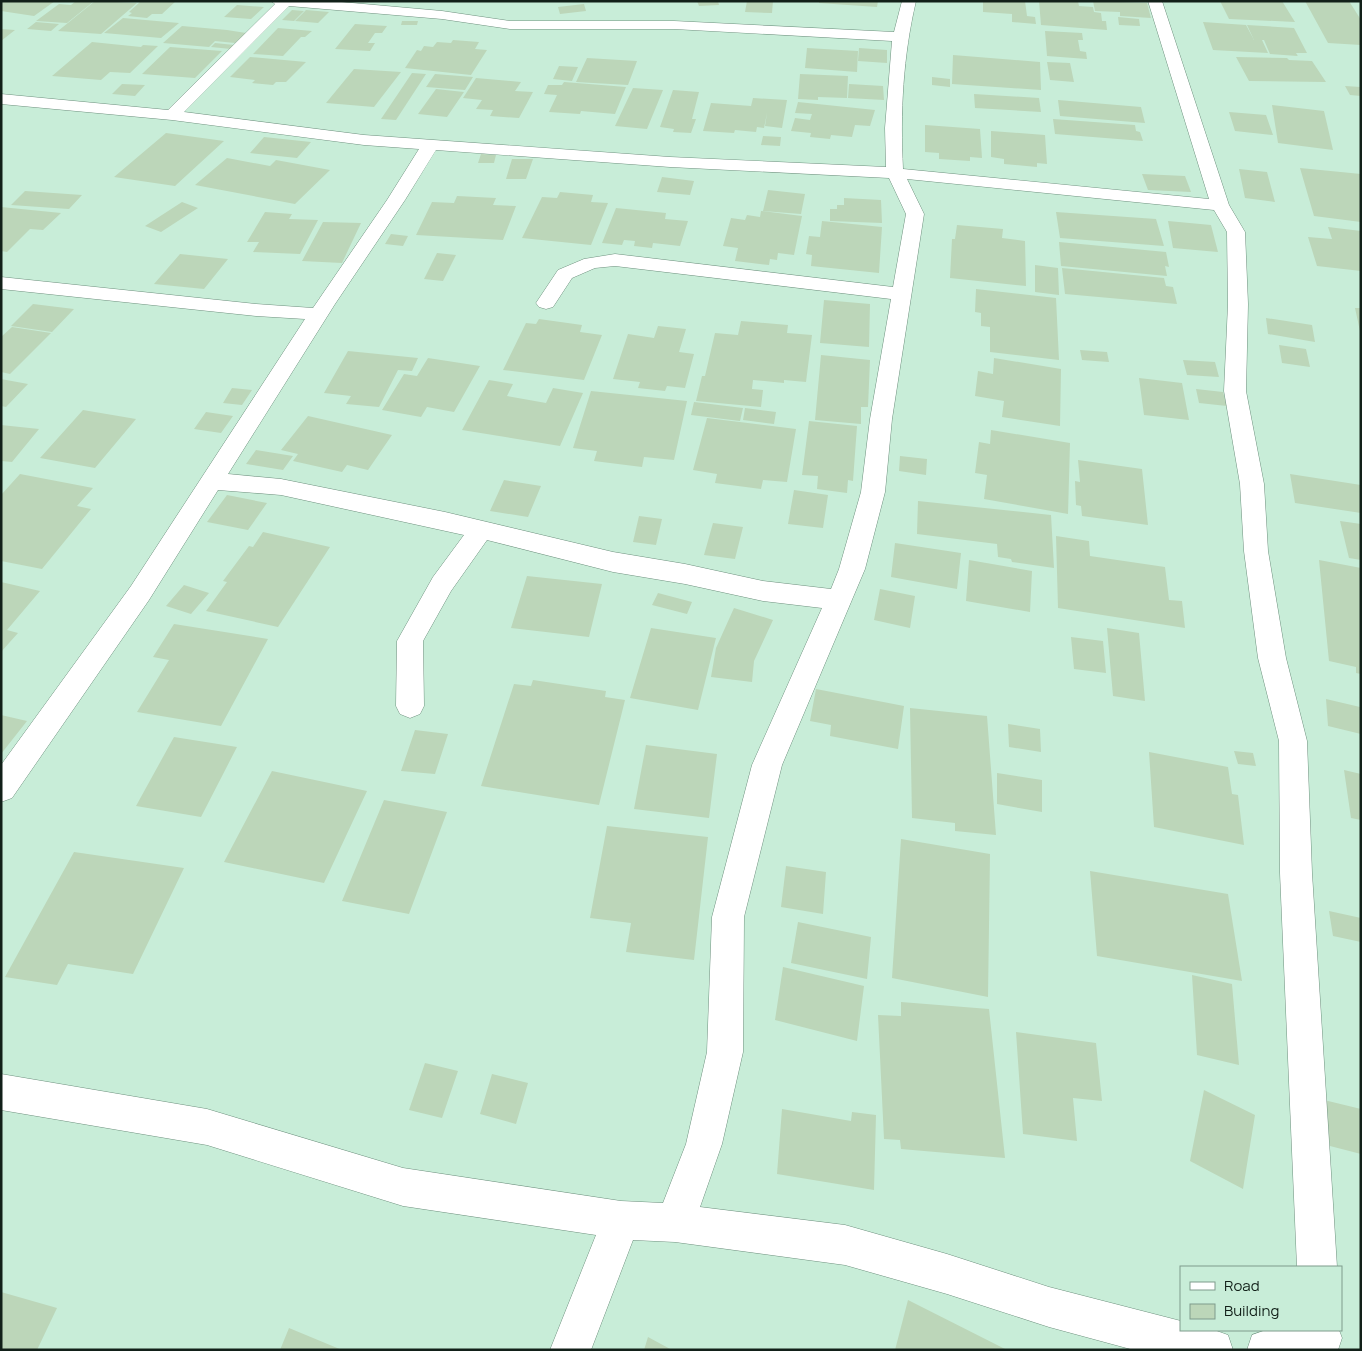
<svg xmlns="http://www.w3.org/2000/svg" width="1362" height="1351" font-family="Manrope,sans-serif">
<rect width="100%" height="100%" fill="#c8edd8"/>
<path fill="#bcd6b9" d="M1 1H55L34 16 1 11Z
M76 1 93 2 67 23 36 21 59 4 71 5Z
M95 1 137 3 101 34 58 31Z
M141 1H176L162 14H152L147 18 128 16 132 13 129 12Z
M697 1H718L719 5 699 6Z
M747 1H773L772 13 745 12Z
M819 1H878L877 7 819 3Z
M983 1H1025L1027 16 1035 17 1036 24 1012 22V14L983 12Z
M1039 1H1078L1079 6 1093 7 1094 12 1101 13 1102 21H1106L1107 30 1041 25Z
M1093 1 1147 3 1151 18 1120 16V12L1095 11Z
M1220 1H1282L1295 22 1229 19Z
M1305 1H1349L1361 20V45L1328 43Z
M584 4 586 11 560 14 558 7Z
M237 5 264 7 251 19 224 17Z
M292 10 304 11 294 21 282 20Z
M306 10 329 12 318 23 295 21Z
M1118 17 1139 19 1140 26 1119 25Z
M123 18 179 23 161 38 104 33Z
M402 21H418L417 25H401Z
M36 22 59 24 51 31 27 29Z
M1203 22 1246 25 1254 40 1247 25 1294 28 1307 53H1296L1298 56 1270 54 1264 40H1262L1268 53 1213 50Z
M355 24 387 26 382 33H375L368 43H375L370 51 335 49Z
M182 26 227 30 246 33 235 43 215 41 209 47 163 43Z
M278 28 312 31 305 37H301L283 56 253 54Z
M1 29 15 30 1 41Z
M1045 31 1082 33 1083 40H1078L1080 51 1086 52 1087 59 1047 56Z
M453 40 479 42 475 49 487 50 471 75 405 68 417 50 421 51 424 46 433 47 437 42 451 43Z
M92 42 141 47 143 45 158 46 130 73 110 72 101 80 52 76Z
M215 43 234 45 231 49 211 47Z
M170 47 222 51 195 78 142 74Z
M807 48 858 51 857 72 805 68Z
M859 48 887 50V63L858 61Z
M953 55 1040 62 1041 90 952 84Z
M250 57 306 62 286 82H276L273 85 252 83 255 80 230 77Z
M1236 57 1287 58 1289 60 1312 61 1326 82 1249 81Z
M587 58 637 61 628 85 576 82Z
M1047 62 1070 63 1074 82 1050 80Z
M559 66 578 67 572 81 553 79Z
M354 69 401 72 374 107 326 103Z
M412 73 426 74 396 120 381 119Z
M435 74 473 77 465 90 426 87Z
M800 74 848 76 847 98 818 97V100L798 99Z
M932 77 950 79V87L932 85Z
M476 78 521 82 515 91 533 92 519 118 490 116 493 110 476 109 482 100 463 98Z
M564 82 626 87 615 114 581 111 580 114 549 112 557 95 544 94 548 85H562Z
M122 84 145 85 135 96 112 94Z
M849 84 883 86 884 100 848 98Z
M1345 86 1361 87V96L1350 95Z
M633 88 663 90 647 129 615 126Z
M436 89 464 92 447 117 418 114Z
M673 90 699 92 692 119H696L691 133 673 132 674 129 660 127Z
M974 94 1039 98 1041 112 975 108Z
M753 98 787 100 782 128 765 126 767 113 764 128 757 127 756 132 735 130 734 133 703 131 711 103 751 106Z
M1058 100 1141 107 1145 123 1060 116Z
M798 102 875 110 870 126 855 125 852 137 831 135 830 139 810 137 811 133 791 131 795 118 810 120 812 114 795 113Z
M1272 105 1324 111 1333 150 1278 143Z
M1229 112 1266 115 1273 135 1235 131Z
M1053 119 1135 125 1136 131 1140 132 1143 141 1055 134Z
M925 125 980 129 982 158 970 157V161L939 159V153L925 152Z
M991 131 1045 135 1047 164 1037 163V167L1004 164V159L991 157Z
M166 133 224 141 175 186 114 177Z
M763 136 781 137 780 146 761 145Z
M264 137 311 142 297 158 250 153Z
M481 154 496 155 494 163H478Z
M227 158 270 166 276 160 330 170 295 204 195 185Z
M512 159H533L526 179H506Z
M1300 168 1361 174V222L1314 216Z
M1239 169 1267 172 1275 202 1245 198Z
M1142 174 1185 176 1191 192 1148 190Z
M662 177 694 181 690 195 657 192Z
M768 190 805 194 801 214 763 211Z
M25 191 82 195 69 209 11 205Z
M560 192 593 195 591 202 608 203 591 245 522 238 542 197 557 198Z
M457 196 496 198 493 205 516 206 503 240 416 235 432 202 454 203Z
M844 198 881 200 882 223 830 221V209H837V205H844Z
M182 202 198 208 161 232 145 226Z
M1 207 61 213 43 230 30 229 7 252 1 251Z
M616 208 666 213 665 219 688 221 680 246 653 243 652 248 634 246 635 241 624 240 622 245 602 243Z
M761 211 802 216 794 255 778 253 777 260 770 259 769 265 735 261 738 248 723 246 731 218 745 220 747 215 760 217Z
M265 212 292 214 289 219 318 220 300 254 253 252 259 242H247Z
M1056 212 1156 219 1164 246 1060 238Z
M822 221 882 227 879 273 811 266 812 255 806 254 809 236 820 237Z
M1168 221 1211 225 1218 252 1173 248Z
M323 222 361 223 342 263 302 261Z
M957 225 1003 229 1002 238 1025 241 1026 286 950 278 952 239H955Z
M1328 227 1361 231V271L1317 266 1308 237 1332 239Z
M391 234 408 236 403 246 385 244Z
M1059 242 1166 252 1169 267 1165 266 1167 276 1061 266Z
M437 253 456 255 443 281 424 279Z
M180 254 228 259 204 289 154 284Z
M1035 265 1058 268 1059 295 1035 292Z
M1062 268 1164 278 1166 286 1173 287 1177 304 1065 294Z
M976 289 1056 298 1059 360 990 352V327L981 326V313L975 312Z
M824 300 870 304 869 347 820 343Z
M33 304 74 309 52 332 11 326Z
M1355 308H1361V331H1360Z
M1266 318 1312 325 1315 342 1268 334Z
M539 319 582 325 580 332 602 335 584 380 503 370 526 323 536 324Z
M741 321 788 325 787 333 812 335 806 382 784 380V383L753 380 752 389 763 390 761 407 696 401 702 376H705L715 333 738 335Z
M658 326 686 329 679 352 694 354 685 388 667 386 665 391 638 388 640 382 613 379 628 334 654 338Z
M12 327 51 333 10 374 1 372V337Z
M1279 345 1306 349 1310 367 1282 363Z
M1080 350 1107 352 1109 362 1082 360Z
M348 351 418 358 412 371 398 370 379 407 346 404 351 396 324 393Z
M821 355 870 360 868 407H861V424L815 420Z
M428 358 480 366 454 412 427 407 421 417 382 410 404 374 417 376Z
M994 358 1061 369 1060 426 1002 417 1004 401 975 396 978 371 993 374Z
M1183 360 1215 362 1219 377 1187 375Z
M1139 378 1182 383 1189 420 1144 415Z
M1 379 28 384 6 407 1 406Z
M489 380 513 384 507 396 546 403 553 388 583 393 560 446 462 430Z
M232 388 252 390 242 405 223 403Z
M1196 389 1223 392 1227 406 1199 403Z
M591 391 687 401 674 460 644 457 642 467 594 461 597 451 573 448Z
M694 402 743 408 740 421 691 415Z
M745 408 776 412 774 424 743 420Z
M83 410 136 419 95 468 40 458Z
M206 412 233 416 221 433 194 429Z
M308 416 392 435 368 470 347 465 342 472 293 461 298 454 281 450Z
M707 418 796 429 787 482 763 480 761 489 715 483 717 474 693 470Z
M809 421 857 426 853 481 848 480 847 493 817 489 818 476 802 475Z
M1 425 39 429 12 462 1 461Z
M991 430 1070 443 1068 514 984 499 987 475 975 473 979 442 990 444Z
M256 450 293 456 283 470 246 464Z
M900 456 927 459 926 475 899 471Z
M1078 460 1142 469 1148 525 1082 516 1081 506 1076 505 1075 481 1080 482Z
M20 474 93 488 77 506 91 509 42 569 1 561V495Z
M1290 474 1361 485V513L1295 503Z
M504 480 541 486 528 517 490 511Z
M794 490 828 495 823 528 788 524Z
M227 495 267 503 248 530 207 522Z
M918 501 1051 515 1054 568 1012 562 1011 559 998 557 997 544 917 534Z
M639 516 662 519 656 545 633 542Z
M1340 521 1361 524V560L1349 558Z
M713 523 743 527 735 559 704 555Z
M263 532 330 547 278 627 206 611 227 582 223 581 249 546 253 547Z
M1056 536 1089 541 1090 556 1165 567 1169 600 1182 601 1185 628 1058 608Z
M895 543 961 553 957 589 891 577Z
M969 560 1032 571 1030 612 966 601Z
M1319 560 1361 568V674L1356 673V667L1329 661Z
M527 576 602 584 589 637 511 628Z
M1 582 40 591 7 630 18 633 1 652Z
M184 585 209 593 191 614 166 606Z
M880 589 915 596 910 628 874 620Z
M658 593 692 602 687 614 652 605Z
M734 608 773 620 754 661 752 682 711 677 716 648Z
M174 624 268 639 221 726 137 712 169 660 153 657Z
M651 628 716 638 698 710 630 698Z
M1107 628 1139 633 1145 701 1113 696Z
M1071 637 1103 641 1106 673 1074 669Z
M533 680 606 691 605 697 625 700 599 805 481 786 514 684 531 686Z
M816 689 904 706 898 749 830 736 831 725 810 721Z
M1326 699 1360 707 1361 734 1328 726Z
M910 708 987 716 996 835 955 831V823L912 818Z
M1 715 27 721 1 754Z
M1008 724 1040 729 1041 752 1009 747Z
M415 730 448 734 435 774 401 771Z
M174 737 237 747 201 817 136 806Z
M646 745 717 754 709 818 634 809Z
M1234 751 1253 753 1256 766 1238 764Z
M1149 752 1228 767 1232 794 1238 795 1244 845 1154 827Z
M1344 770 1361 774V820L1351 818Z
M272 771 367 791 324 883 224 862Z
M997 773 1042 780V812L997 804Z
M384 800 447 812 409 914 342 901Z
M607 826 708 837 694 960 626 952 631 923 590 918Z
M901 839 990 854 988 997 892 978Z
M74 852 184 868 133 974 68 964 57 985 5 977Z
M786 866 826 872 823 914 781 907Z
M1090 871 1228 894 1242 981 1097 956Z
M1329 911 1361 918V942L1333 936Z
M798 922 871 937 867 979 791 963Z
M783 967 864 986 857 1041 775 1020Z
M1192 975 1232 984 1239 1065 1197 1055Z
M901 1002 989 1009 1005 1158 901 1149 900 1140 884 1139 878 1015 901 1016Z
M1016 1032 1096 1043 1102 1101 1073 1098 1077 1141 1023 1134Z
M425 1063 458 1071 442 1118 409 1110Z
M492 1074 528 1083 516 1124 480 1114Z
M1204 1090 1255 1115 1243 1189 1190 1161Z
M1324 1100 1361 1109V1154L1330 1146Z
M782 1109 851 1121 852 1112 876 1115 874 1190 777 1174Z
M1 1292 57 1308 37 1350H1Z
M908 1300 1007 1350H895Z
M289 1328 342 1350H280Z
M648 1337 672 1350H644Z"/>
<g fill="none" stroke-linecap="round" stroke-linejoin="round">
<g stroke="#6f917f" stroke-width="1">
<path id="minor" d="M271 1H330L442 11 510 21H674L894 32 902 1H916C903 56 900 113 903 169L1209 199 1148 1H1162L1229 205 1245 232 1248 304 1246 391 1264 484 1268 551 1286 658 1307 741 1312 873 1337 1267H1297L1280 873 1279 741 1258 658 1244 551 1240 484 1224 391 1228 304 1227 232 1214 210 907 179 924 214 892 419 885 492 865 569 782 765 744 917 743 1052 722 1144 700 1207 845 1225 947 1254 1049 1287 1181 1321V1330H1214L1228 1335 1233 1350H1134L1049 1327 947 1294 845 1265 675 1242 633 1240 591 1350H550L596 1235 403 1206 207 1145 1 1110V1074L207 1109 403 1168 621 1201 663 1203 686 1144 707 1052 712 917 752 765 822 608 763 601 685 584 613 572 487 540 451 591 423 641 424 706 420 714 410 718 400 714 396 706 397 641 433 577 464 535 281 495 218 490 149 600 12 798 1 802V765L131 586 305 319 256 316 1 289V277L256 304 313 308 387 200 419 149 364 145 172 120 1 104V94L168 110 275 4ZM289 6 442 19 510 29H674L892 41 885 128 886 167 670 157 364 135 184 112ZM436 150 670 167 889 178 906 214 893 287 615 254 584 259 558 270 536 303 539 307 546 309 553 307 572 278 595 268 615 266 891 299 870 419 861 492 839 569 831 589 763 581 685 564 613 552 445 512 281 479 228 474 335 304 405 200Z
M1266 1330H1339L1342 1338 1338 1350H1247L1252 1335Z"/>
</g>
<use href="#minor" fill="#fff" fill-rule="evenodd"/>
</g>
<rect width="1362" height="1351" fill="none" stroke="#122019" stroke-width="5"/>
<rect x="1180" y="1266" width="162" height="65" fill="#c8edd8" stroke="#7f9b8c"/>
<rect x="1190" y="1282" width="25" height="8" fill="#ffffff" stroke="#7f9b8c"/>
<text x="1224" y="1291" font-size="15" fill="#122019">Road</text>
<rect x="1190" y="1304" width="25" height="15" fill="#bcd6b9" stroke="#7f9b8c"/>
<text x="1224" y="1316" font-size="15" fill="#122019">Building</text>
</svg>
